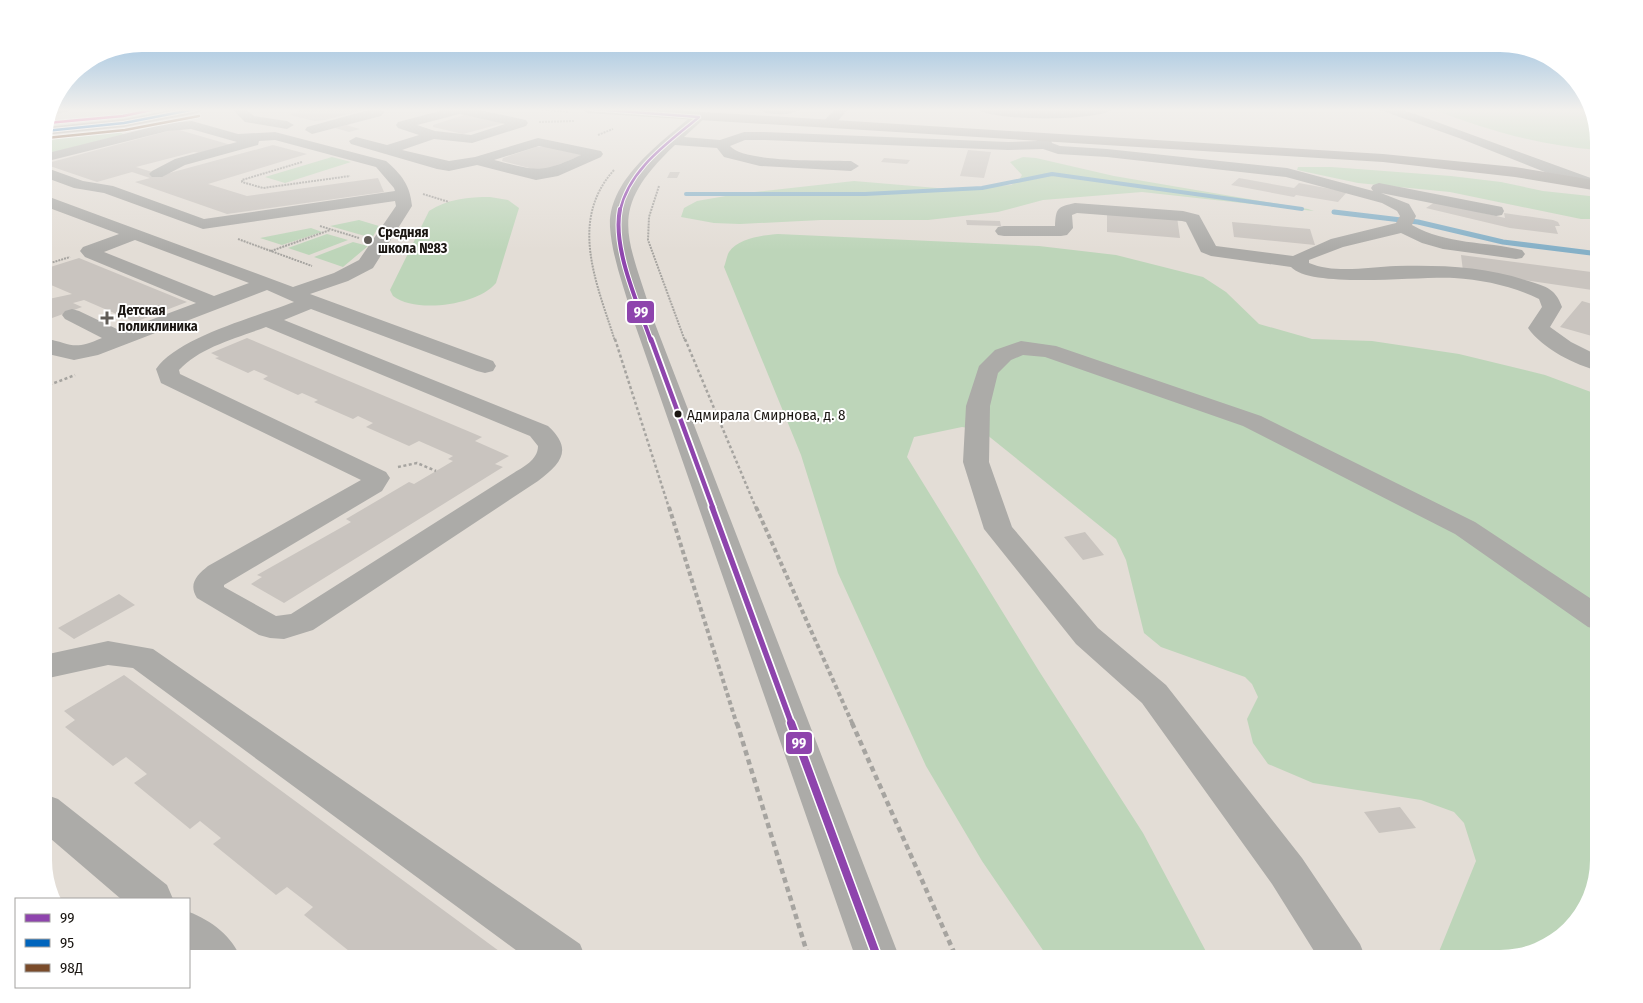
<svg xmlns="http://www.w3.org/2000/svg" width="1643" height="1003" font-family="'Fira Sans Condensed',sans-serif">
<rect width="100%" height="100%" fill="#e3ddd6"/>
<path fill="#bdd5b9" d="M1432 109H1591L1599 136V150C1540 146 1487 130 1432 109Z
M120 132 124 135 44 155V139Z
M332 157 351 162 285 183 265 177Z
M1023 157 1036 158 1114 176 1308 209 1314 211 1142 192 1043 200 998 212 928 220H821L740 224 714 223 681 217 684 208 697 201 737 194 854 181 949 189 1011 185 1019 180 1022 175 1010 162Z
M1298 167H1331L1451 176 1501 182 1543 191 1599 197V214L1591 219H1581L1450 192 1358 183 1297 170Z
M490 197 508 200 519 208 496 283C478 305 416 314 393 296L390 290 429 211C447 199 469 197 490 197Z
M359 220 379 226 372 238 330 226Z
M311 228 322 232 282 245 260 238Z
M327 234 348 240 309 255 288 248Z
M778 234 1039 246 1116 255 1203 277 1226 292 1259 324 1312 339 1372 341 1459 354 1545 375 1599 395V861L1586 910 1550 946 1501 959H1436L1476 861 1464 823 1454 812 1421 800 1313 783 1268 764 1253 743 1247 719 1258 697 1252 684 1245 677 1161 647 1144 633 1126 560 1116 539 981 430 962 427 914 437 907 457 1039 671 1143 833 1210 959H1049L982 861 926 766 838 573 801 455 724 267C726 262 727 255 729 252 738 238 764 235 778 234Z
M353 242 368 246 343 267 314 257Z"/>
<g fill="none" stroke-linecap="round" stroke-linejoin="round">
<path stroke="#85b0c7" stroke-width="4" d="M686 194H865L982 188 1052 174 1302 209"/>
<path stroke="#85b0c7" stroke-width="5" d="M1334 212 1418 222 1503 242 1599 254"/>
</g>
<path fill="#c9c4bf" d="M303 109H363L364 110 325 120 315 121 289 115Z
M467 114 504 123 463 134 433 127V125Z
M346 125 360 129 349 132 335 128Z
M176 129 231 145 200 153 194 152 136 167 162 175 273 145 307 154 208 184 247 196 378 178 384 192 227 214 135 182 150 178 132 172 97 182 44 164Z
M547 146 580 153V156L547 169 537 170 502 161 503 158 536 147Z
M968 150 991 152 984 178 960 176Z
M884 158 910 160 907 164 881 162Z
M670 172H680L677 178H667Z
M1239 178 1294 188 1299 183 1347 192 1338 202 1296 195 1294 197 1231 185Z
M1435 202 1505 218 1504 213 1553 220 1558 222 1560 226H1555L1558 234 1510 228 1426 208Z
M1107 211 1177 217 1180 238 1107 232Z
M966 220 1000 221 1001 226 967 225Z
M1232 222 1310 229 1315 245 1234 237Z
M1461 255 1599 273V291L1463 271Z
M79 258 187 302 135 322 84 300 73 303 82 307 44 321V300L72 294 44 282V269Z
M1582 301 1599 306V338L1560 327Z
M247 338 482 437 475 441 509 456 495 464 503 467 284 603 251 584 262 577 257 575 351 522 346 519 409 482 414 484 453 461 448 459 453 456 419 441 409 446 366 427 373 423 358 416 353 419 314 402 318 400 302 393 298 395 263 379 268 376 254 370 248 373 215 358 219 357 211 353Z
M1085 532 1104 555 1083 560 1064 537Z
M119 594 135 605 74 639 58 628Z
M124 675 499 951 492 959H359L304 915 313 907 287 887 276 895 213 844 221 838 200 821 190 829 134 783 147 774 126 757 113 766 65 727 75 720 64 711Z
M1400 807 1416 828 1379 833 1364 812Z"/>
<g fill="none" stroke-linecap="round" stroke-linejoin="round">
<path stroke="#a6a4a0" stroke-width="2" stroke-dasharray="2 1" stroke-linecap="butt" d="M536 109 568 112
M539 122 575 121
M598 135 613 129
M302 162 242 180V182L263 188 350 176
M614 170C568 221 597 284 615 341
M659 186 649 217 648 240 685 341
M423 194 449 202
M320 226 359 238
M238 239 312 266
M271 251 330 230
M44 265 70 257"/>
<path stroke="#a6a4a0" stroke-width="2.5" stroke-dasharray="3 2.5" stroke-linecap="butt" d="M615 339 669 508
M685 339 756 508
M44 387 75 375
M398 467 417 463 436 471"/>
<path stroke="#a6a4a0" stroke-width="4" stroke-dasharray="4.5 3" stroke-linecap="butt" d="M669 507 737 725
M756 507 853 725"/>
<path stroke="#a6a4a0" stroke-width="4.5" stroke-dasharray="5.5 4" stroke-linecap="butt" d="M737 723 809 959
M852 723 957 959"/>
<path fill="#acaba8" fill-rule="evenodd" d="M50 109H69L68 112 49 115Z
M232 109H246L254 116 287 121 294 125 287 129 245 122Z
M372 109 385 111 381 116 312 134 305 130 307 127Z
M447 109H475L526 120 528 123 526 126 472 143 434 139 402 150 449 161 475 157 538 138 601 151 603 154 601 157 558 176 536 180 477 165 449 171 437 169 351 144 349 141 356 137 387 145 419 135 398 128 396 125 398 122ZM460 114 505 124 471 135 435 131 417 125ZM539 146 581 155C539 174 538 171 494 160Z
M758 109H801C794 116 765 116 758 109Z
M835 109H848L833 127H823L821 124Z
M977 109H1112C1100 122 988 121 977 109Z
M1377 109H1399L1415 114 1599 181V190L1565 180 1459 138Z
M699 113 706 117 684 137 720 140 744 132H765L1008 142 1037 141 1039 134H1049L1052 143 1060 146 1107 149 1287 168 1373 191 1371 188 1373 185 1379 183 1502 207 1504 211 1502 215 1496 216 1381 193 1409 204 1416 216 1412 225C1447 245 1485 241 1522 250L1525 254 1522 258 1516 259 1443 249 1422 243 1401 233 1343 247 1309 260V263C1335 274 1369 267 1396 266 1439 265 1483 266 1525 280 1544 286 1555 287 1562 307L1550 327 1571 342 1599 356V371C1575 365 1543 349 1528 328L1542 307 1539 299C1512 286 1484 280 1454 278 1420 276 1311 289 1291 267L1211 256 1201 252 1186 222 1182 221 1077 213 1072 215 1073 228 1067 235 1061 236H1004L998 235 995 231 998 227 1004 226H1055C1056 208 1057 207 1075 203L1183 211 1199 215 1216 246 1293 256 1331 239 1396 223 1400 216 1397 211 1382 203 1286 177 1107 157 1058 154 1043 149 1008 150 765 140H745L730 146C744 163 827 160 851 161L859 166 851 171 760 166 724 157 717 148 675 145C605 211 628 235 652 316L900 959H856L632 316C624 287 612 257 610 227 608 179 662 142 694 114Z
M192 121 238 134 275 132 386 161C402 175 410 185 412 206L373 268 348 281 310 294 493 361 496 366 493 371 485 373 477 371 311 309 284 320 548 426C573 449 562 463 538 481L313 630 284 639 270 638 259 635 197 598C188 584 197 575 208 566L361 480 161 383 156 369C178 337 256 317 294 302L267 290 98 355 74 360 48 354 44 352V338C73 344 72 351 102 338L65 319 62 315 65 311 72 309 79 311 121 331 196 303 85 257 80 251 83 247 119 234 44 206V195L293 287 334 273 359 260 396 206 395 201 203 229 104 193 74 188 44 177V167L83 181 113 186 204 219 395 191 394 188 376 167 275 140 259 141 258 145 185 165 162 177H152L149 174 152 171 175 159 237 142 191 129 168 131 44 162V154L168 123ZM135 240 249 283 214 296 104 252ZM266 327 530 436 538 446C538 460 523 467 512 474L291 614 276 616 224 587V585L382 491 390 478 386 472 180 374 179 370C200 347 237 338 266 327Z
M1021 341 1056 346 1261 416 1475 522 1599 604V630L1588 627 1455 534 1243 426 1045 357 1023 355 1011 360 998 373 990 406 989 462 1012 527 1098 628 1166 685 1302 858 1360 944 1366 959H1319L1272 884 1142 703 1076 644 984 529 963 462 966 406 979 366 995 350Z
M108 641 153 649 580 944 586 959H528L133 668 108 665 44 679V655Z
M44 794 58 799 167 885 173 899H121L44 833Z
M189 912C211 920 233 937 241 959H189Z"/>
<path fill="#a6a39f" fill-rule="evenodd" d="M176 109H204L198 113 124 127 44 135 46 127 124 119Z
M581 109H656L1383 154 1515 167 1599 181V191L1515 177 1383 162 587 113Z"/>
<g stroke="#fff" stroke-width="4.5">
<path id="bus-1-far4" d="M592 109 699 117
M620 211C629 169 668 143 699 117"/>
</g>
<g stroke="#fff" stroke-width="6">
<path id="bus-1-far3" d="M620 209C612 248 638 304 651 341"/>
</g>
<g stroke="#fff" stroke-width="8">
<path id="bus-1-far2" d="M651 339 713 508"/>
</g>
<g stroke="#fff" stroke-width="9">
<path id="bus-1-far1" d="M712 507 792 725"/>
</g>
<g stroke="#fff" stroke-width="11">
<path id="bus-1" d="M791 723 878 959"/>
</g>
<g stroke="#fff" stroke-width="4.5">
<path id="bus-2" d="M45 131 124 123 196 109"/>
</g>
<g stroke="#fff" stroke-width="4.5">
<path id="bus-3" d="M46 138 125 130 199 116"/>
</g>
<g stroke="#fff" stroke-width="4.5">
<path id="bus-4" d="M47 123 123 116 156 109"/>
</g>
<use href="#bus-1-far4" stroke="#8e44ad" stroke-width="2.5"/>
<use href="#bus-1-far3" stroke="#8e44ad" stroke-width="4"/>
<use href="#bus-1-far2" stroke="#8e44ad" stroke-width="4.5"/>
<use href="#bus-1-far1" stroke="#8e44ad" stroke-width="5.5"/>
<use href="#bus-1" stroke="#8e44ad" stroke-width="8"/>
<use href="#bus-2" stroke="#0065bd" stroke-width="2.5"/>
<use href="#bus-3" stroke="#7a4b2a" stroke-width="2.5"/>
<use href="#bus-4" stroke="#e5007d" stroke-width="2.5"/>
</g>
<linearGradient id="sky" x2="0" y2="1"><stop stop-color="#80b2db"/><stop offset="0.44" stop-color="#f2f0ed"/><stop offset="1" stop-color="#f2f0ed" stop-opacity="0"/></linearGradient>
<rect width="1643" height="250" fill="url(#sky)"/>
<g fill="#605c57" stroke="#fff" stroke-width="2">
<circle cx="368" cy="240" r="5"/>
<path d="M104.5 310.5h5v5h5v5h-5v5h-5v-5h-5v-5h5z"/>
</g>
<circle fill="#1a1612" stroke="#fff" stroke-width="2" cx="678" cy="414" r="4.5"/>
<g text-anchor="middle" stroke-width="4" stroke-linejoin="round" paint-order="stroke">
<g font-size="14" font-weight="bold" fill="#1a1612" stroke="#fff" text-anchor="start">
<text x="378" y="237">Средняя<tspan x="378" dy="16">школа №83</tspan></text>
<text x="118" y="315">Детская<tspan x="118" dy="16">поликлиника</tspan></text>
</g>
<g font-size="15" fill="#1a1612" stroke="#fff" text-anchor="start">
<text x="687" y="420">Адмирала Смирнова, д. 8</text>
</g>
</g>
<path d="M0 0H1643V1003H0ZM142 52H1500A90 90 0 0 1 1590 142V860A90 90 0 0 1 1500 950H142A90 90 0 0 1 52 860V142A90 90 0 0 1 142 52Z" fill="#fff" fill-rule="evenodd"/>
<g stroke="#fff" stroke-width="2">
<rect x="626" y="300" width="29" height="24" rx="5" fill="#8e44ad"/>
<rect x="785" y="731" width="28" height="24" rx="5" fill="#8e44ad"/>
</g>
<g font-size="14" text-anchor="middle" font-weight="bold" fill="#fff">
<text x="641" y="317">99</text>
<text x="799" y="748">99</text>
</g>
<rect x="15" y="898" width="175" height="90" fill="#ffffff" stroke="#a3a2a0"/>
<rect x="25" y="914" width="25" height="8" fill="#8e44ad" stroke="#a3a2a0"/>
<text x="60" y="923" font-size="15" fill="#1a1612">99</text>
<rect x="25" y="939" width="25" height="8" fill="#0065bd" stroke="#a3a2a0"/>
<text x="60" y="948" font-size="15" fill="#1a1612">95</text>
<rect x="25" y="964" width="25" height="8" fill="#7a4b2a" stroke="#a3a2a0"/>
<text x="60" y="973" font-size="15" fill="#1a1612">98Д</text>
</svg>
